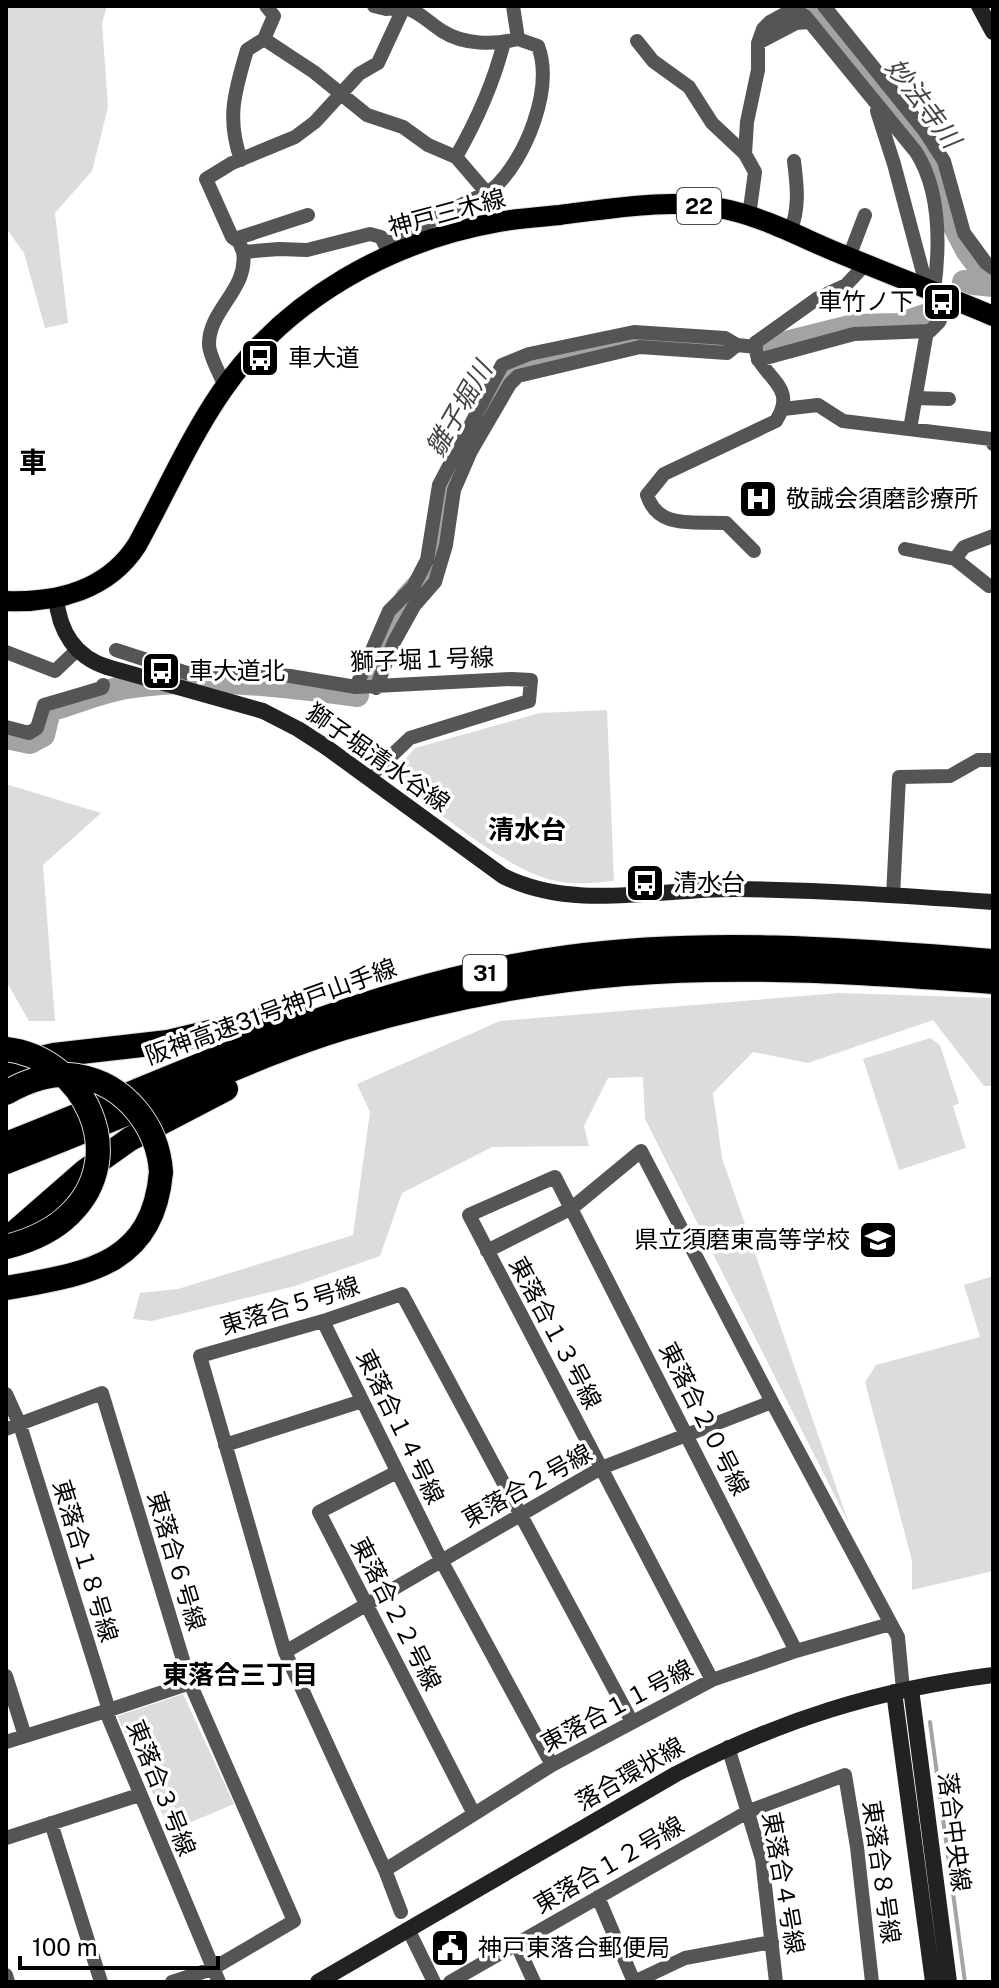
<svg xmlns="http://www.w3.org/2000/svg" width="999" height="1988" font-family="'Public Sans','Noto Sans JP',sans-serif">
<rect width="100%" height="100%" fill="#fff"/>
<path fill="#dcdcdc" d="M6 6H107L102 23 108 107 92 171 55 213 68 323 45 328 24 253 6 228Z
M607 710 614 881C594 883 572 885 552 880 506 870 430 805 390 776L415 748 540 713Z
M6 784 101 813 43 865 55 1021H29L6 981Z
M839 993 993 998V1086H984L933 1020 808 1063 753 1052 713 1093 722 1158 849 1524 645 1119 643 1077 608 1078 584 1126 589 1146 492 1147 402 1193 380 1256 295 1286 152 1321 133 1319 140 1293 178 1289 353 1235 370 1112 357 1084 500 1021Z
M930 1038 940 1045 959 1103 953 1106 966 1148 899 1170 863 1059Z
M993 1276V1571L912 1590V1561L865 1382 876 1365 980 1337 964 1285Z
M183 1694 234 1804 170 1831 117 1716Z"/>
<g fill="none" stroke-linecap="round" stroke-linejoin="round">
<path stroke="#a3a3a3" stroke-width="4" d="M930 1722 965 1982"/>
<path stroke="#a3a3a3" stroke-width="24" d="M812 6 874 79 936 161 953 223 967 250 993 285
M964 282 993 285
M761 349 854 326 898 325 936 312
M491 405 513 368 644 338 726 346
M373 674 407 598 431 572 446 486 460 458
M6 737 30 742 43 735 49 710C75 703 101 691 127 687 205 675 280 685 357 695"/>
<g stroke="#dbdbdb" stroke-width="22">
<path id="primary" d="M6 601C57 603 108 590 137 545 165 494 189 439 222 391 286 299 390 241 499 222 519 218 540 217 560 215 614 208 675 197 729 210 768 219 804 239 841 254 892 275 943 295 993 316"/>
</g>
<g stroke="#dbdbdb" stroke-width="26">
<path id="highway" d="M6 1066 54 1055 168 1042 298 1011
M6 1144C190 1072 370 983 569 957 709 938 852 950 993 961
M6 1162C66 1139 126 1114 186 1089 238 1067 291 1044 344 1028 435 1001 529 982 624 974 747 964 870 973 993 982
M6 1240 85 1171 130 1139 226 1089
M6 1288C84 1274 153 1267 161 1172"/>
</g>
<path stroke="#555" stroke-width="14" d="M374 6 386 9 404 7
M787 6 805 16 916 152C941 191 940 246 934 291
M824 6 924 130 944 161 964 233 986 263 993 268
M264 39 274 16 266 6
M637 41 653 61 689 87 712 123 745 154 755 172 749 216
M758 43 796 23 809 22
M877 111 894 164 927 288
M745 154 747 122 758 70V43L763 29 770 22 794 9
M456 157C476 122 494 82 504 42
M241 160C226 118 235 91 247 50L264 39 314 72 367 115 403 127 428 145 456 157 486 192
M790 232C800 208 797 185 794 161
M235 239 308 215
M386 244C412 231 437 218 463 204 473 199 486 194 495 187 526 158 554 88 538 46L518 39 513 6
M243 252 239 242 232 237 206 179 232 163 295 137 315 122 359 74 378 63 404 7C420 12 428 22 442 31 464 45 494 45 518 39
M849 257 865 215
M758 360 854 334 930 331 939 322 950 298
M225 386C220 374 210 358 209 345 208 310 249 289 243 252L279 249 307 250 370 234 381 237 388 251
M915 398 949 399
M783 409 818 405 843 421 991 439 993 444
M910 429 927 331
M905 549 955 559 989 586H993
M754 551 726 523C694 521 658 530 647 495L664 474 776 421C794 392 775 384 760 362 756 357 756 349 755 343L818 298 846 285 861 269 863 262
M955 559 964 547 993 536
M116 650 187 673 228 671 290 676 356 687 512 679 531 680 529 701 410 738 368 778
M6 652 55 671 77 650
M356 687 389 611 413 587 427 560 439 485 502 365 529 354 634 332 725 338 737 345
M376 688 394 642 414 606 435 582 446 545 454 490 471 451 510 384 518 376 640 347 727 353 737 345 756 347
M6 727 29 733 37 728 44 705 102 688 103 685
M893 896 899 777 950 776 978 760H993
M487 1251 572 1208 641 1151 772 1402
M323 1321 441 1560 552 1765
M6 1394 20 1425 109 1710 190 1683
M6 1429 102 1393 190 1683 294 1921 212 1969 172 1982
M225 1445 362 1401
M397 1472 319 1512 474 1814
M285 1652 200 1356 323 1321 402 1294 632 1722
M6 1676 25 1736
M712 1680 469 1215 555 1177 796 1651
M6 1742 109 1710V1719L219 1982
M728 1747 762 1859 776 1982
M51 1823 101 1982
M6 1838 139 1795
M385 1870 552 1765 712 1680 796 1651 890 1624
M598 1897 634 1982
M401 1912 385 1870 285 1652 601 1468 772 1402 898 1637 903 1690
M408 1929 434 1982
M517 1945 534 1982
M6 1975 8 1982
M450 1982 749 1811 845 1775 857 1847 872 1982
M634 1982 685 1958 772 1942"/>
<path stroke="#222" stroke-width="16" d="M979 6 993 32
M56 597C59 631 75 657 107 667
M326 747 503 876C574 912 661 888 737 889 823 890 908 896 993 902
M911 1689 949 1982
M894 1692 933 1982
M318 1982 676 1774C781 1720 875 1690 993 1675"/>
<use href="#primary" stroke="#000" stroke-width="20"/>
<use href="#highway" stroke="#000" stroke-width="24"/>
<g stroke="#dbdbdb" stroke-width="26" stroke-linecap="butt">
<path id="highway-bridge" d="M6 1049C84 1058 131 1155 70 1214 53 1231 30 1241 6 1247
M6 1093C26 1081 54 1071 78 1076 125 1084 158 1126 161 1172"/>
</g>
<path stroke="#222" stroke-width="16" d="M107 667 263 711 298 729 326 747"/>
<use href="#highway-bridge" stroke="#000" stroke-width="24"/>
</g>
<defs>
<g id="bus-square" transform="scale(2)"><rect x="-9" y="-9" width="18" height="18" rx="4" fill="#000" stroke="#fff"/><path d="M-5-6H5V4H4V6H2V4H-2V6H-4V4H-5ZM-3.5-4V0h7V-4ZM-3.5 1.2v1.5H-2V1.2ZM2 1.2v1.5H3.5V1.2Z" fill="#fff"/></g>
<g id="hospital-square" transform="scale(2)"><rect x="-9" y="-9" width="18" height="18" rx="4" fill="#000" stroke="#fff"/><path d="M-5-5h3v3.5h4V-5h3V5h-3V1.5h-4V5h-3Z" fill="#fff"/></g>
<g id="school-square" transform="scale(2)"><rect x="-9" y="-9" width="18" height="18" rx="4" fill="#000" stroke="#fff"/><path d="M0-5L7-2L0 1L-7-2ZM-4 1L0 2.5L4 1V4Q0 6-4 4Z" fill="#fff"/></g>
<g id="civic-square" transform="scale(2)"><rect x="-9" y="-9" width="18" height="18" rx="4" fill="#000" stroke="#fff"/><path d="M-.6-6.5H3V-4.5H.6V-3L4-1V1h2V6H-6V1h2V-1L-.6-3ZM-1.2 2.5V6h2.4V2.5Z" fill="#fff"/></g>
</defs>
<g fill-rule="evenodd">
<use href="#bus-square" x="942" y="302"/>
<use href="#bus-square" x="260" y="358"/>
<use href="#hospital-square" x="758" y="499"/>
<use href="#bus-square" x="161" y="671"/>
<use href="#bus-square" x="645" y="883"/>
<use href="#school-square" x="878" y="1240"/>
<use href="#civic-square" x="450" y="1948"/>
</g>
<g text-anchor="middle" stroke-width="7" stroke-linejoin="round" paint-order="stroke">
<g fill="#fff" stroke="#4c4c4c" stroke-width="2">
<rect x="677" y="188" width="44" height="36" rx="6"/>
<rect x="463" y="955" width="44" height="36" rx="6"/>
</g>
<g font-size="22" font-weight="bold" fill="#000">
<text x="699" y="214">22</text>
<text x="485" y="981">31</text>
</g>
<g font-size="24" fill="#000" stroke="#fff">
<text transform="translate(447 213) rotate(-15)" y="8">神戸三木線</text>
<text transform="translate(422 660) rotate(-2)" y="8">獅子堀１号線</text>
<text transform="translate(378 758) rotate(35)" y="8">獅子堀清水谷線</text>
<text transform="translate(271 1012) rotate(-20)" y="8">阪神高速31号神戸山手線</text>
<text transform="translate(290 1306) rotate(-17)" y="8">東落合５号線</text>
<text transform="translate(555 1333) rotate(62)" y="8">東落合１３号線</text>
<text transform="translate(704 1419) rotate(63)" y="8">東落合２０号線</text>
<text transform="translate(400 1427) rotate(64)" y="8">東落合１４号線</text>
<text transform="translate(527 1486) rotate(-29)" y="8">東落合２号線</text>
<text transform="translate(85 1561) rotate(73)" y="8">東落合１８号線</text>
<text transform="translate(176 1561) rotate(73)" y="8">東落合６号線</text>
<text transform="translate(396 1614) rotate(63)" y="8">東落合２２号線</text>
<text transform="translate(617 1706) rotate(-28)" y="8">東落合１１号線</text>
<text transform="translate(630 1774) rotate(-30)" y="8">落合環状線</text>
<text transform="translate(161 1788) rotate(68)" y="8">東落合３号線</text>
<text transform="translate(954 1832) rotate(83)" y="8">落合中央線</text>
<text transform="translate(609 1865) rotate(-30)" y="8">東落合１２号線</text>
<text transform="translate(881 1872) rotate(82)" y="8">東落合８号線</text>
<text transform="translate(783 1883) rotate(80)" y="8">東落合４号線</text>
</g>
<g font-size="24" fill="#000" stroke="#fff" text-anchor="start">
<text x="914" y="310" text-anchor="end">車竹ノ下</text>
<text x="288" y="366">車大道</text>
<text x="786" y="507">敬誠会須磨診療所</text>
<text x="189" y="679">車大道北</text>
<text x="673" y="891">清水台</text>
<text x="850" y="1248" text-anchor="end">県立須磨東高等学校</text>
<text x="478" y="1956">神戸東落合郵便局</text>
</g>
<g font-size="26" font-style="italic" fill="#444" stroke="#fff">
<text transform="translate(923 103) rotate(53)" y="9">妙法寺川</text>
<text transform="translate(459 409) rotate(-60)" y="9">雛子堀川</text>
</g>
<g font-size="26" font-weight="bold" fill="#000" stroke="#fff">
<text x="527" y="839">清水台</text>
<text x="240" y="1684">東落合三丁目</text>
</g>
<g font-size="28" font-weight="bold" fill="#000" stroke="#fff">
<text x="33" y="472">車</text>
</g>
</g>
<rect width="999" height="1988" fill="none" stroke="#000000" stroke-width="16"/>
<path d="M20 1956v12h198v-12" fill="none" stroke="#000000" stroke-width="4"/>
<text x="32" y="1956" font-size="24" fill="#000000" stroke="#ffffff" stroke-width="6" paint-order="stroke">100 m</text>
</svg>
